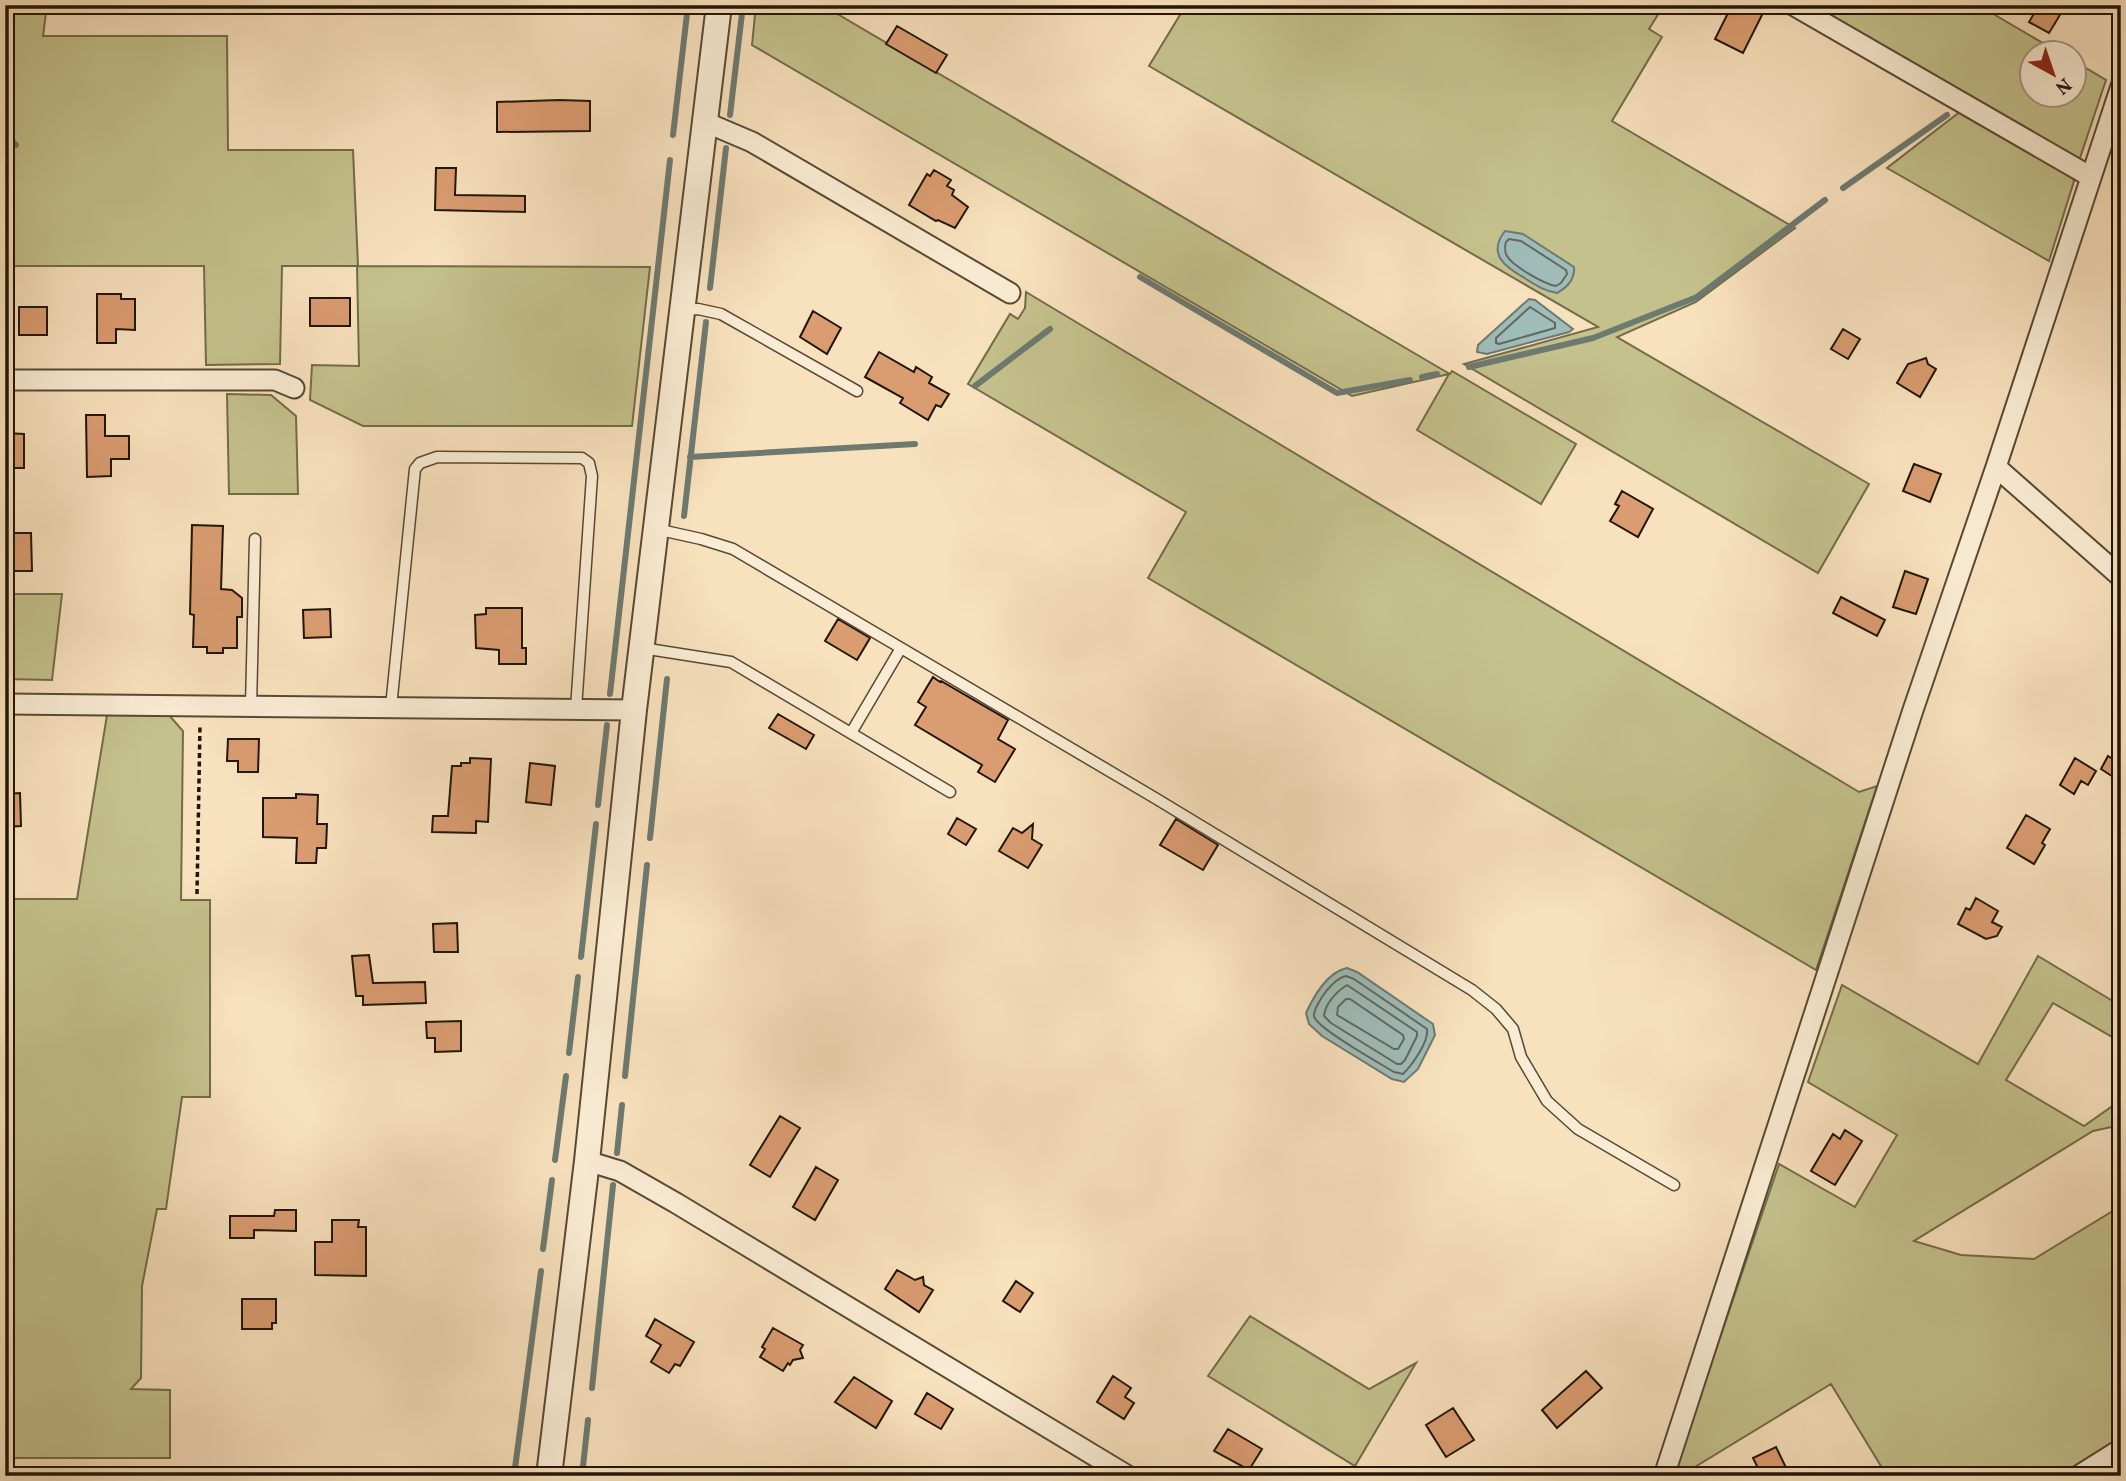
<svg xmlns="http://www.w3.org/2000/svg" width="2126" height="1481" font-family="Vollkorn,serif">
<rect width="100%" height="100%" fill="#f8e1bd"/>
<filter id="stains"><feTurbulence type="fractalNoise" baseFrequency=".00286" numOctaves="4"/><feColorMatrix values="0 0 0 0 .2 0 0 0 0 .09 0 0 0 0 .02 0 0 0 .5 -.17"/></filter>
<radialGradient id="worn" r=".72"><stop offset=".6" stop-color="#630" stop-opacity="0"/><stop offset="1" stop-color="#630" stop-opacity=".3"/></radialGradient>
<path fill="#c4c18c" stroke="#726c49" stroke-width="2" d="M5 5H47L43 36H227L228 150H353L358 266 650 267 632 426H363L310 400 312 365 359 366 357 266H282L280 364 206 365 204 266H5Z
M756 5H822L1443 370 1450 374 1452 371 1576 444 1541 504 1417 430 1449 374 1352 396 752 45Z
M1186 5H1664L1649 29 1662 37 1612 121 1795 228 1696 302 1617 337 1869 484 1818 573 1464 364 1598 327 1149 66Z
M1803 5H1978L2058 52H2032V94H2074V61L2106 80 2078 164Z
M1961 111 2070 172 2074 181 2049 261 1887 168Z
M1026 292 1859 792 1877 786 1816 970 1148 578 1186 512 968 384 1010 314 1018 319 1025 308Z
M227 394 271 395 296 416 298 494H229Z
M5 594H62L52 680 5 679Z
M107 715H169L183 731 181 900H210V1097H182L166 1209H157L142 1286 141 1378 131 1389 170 1390V1458H5V899H77Z
M2038 956 2121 1006V1042L2053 1003 2006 1080 2084 1126 2121 1100V1125L2093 1131 1914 1241 1961 1255 2034 1259 2121 1206V1444L2068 1476H1887L1831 1384 1680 1476H1673L1779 1164 1855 1207 1897 1135 1808 1082 1842 985 1978 1064Z
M1250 1316 1369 1389 1416 1363 1355 1466 1208 1376Z"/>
<path fill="#9fbcb9" stroke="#6d7a71" stroke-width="2" d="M1505 231 1523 234 1574 267C1575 279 1568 287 1557 293 1545 291 1537 286 1526 279 1507 268 1486 255 1505 231Z
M1529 299 1535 300 1573 329 1569 332 1487 354 1477 352 1478 345Z
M1347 968 1357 972 1433 1024 1435 1035 1418 1069 1404 1082 1392 1079 1322 1036 1309 1024 1306 1013C1314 996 1327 972 1347 968Z"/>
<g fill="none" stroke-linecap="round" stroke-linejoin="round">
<path stroke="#606960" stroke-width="2" d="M1509 239 1521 241 1566 270 1567 274 1561 283 1556 286C1544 284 1510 265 1506 254 1505 251 1505 245 1506 242Z
M1530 307 1555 323V328L1499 344 1496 343V338Z
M1346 976 1354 979 1427 1029C1429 1042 1412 1065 1403 1074L1394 1072C1381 1064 1316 1028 1314 1016 1313 1011 1319 1002 1322 997 1327 989 1337 978 1346 976Z
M1347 985 1417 1032V1036L1405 1060 1401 1064H1397L1331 1023 1324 1016C1325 1004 1336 992 1347 985Z
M1346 999H1350L1403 1035 1404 1039 1398 1049H1394L1337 1015 1338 1007Z"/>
<path stroke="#6d7a71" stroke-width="6" d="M730 115 743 5
M5 135 16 145
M673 135 688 5
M1843 188 1947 115
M1140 277 1337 393 1410 380
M710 288 726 148
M1469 367 1593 338 1697 297 1825 200
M1422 377 1437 374
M975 386 1050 329
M690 457 915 444
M684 516 706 322
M610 694 670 160
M598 805 607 725
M650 838 667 679
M581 957 596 824
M569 1053 578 977
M625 1076 647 865
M617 1153 622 1105
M555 1160 566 1076
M543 1249 552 1180
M592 1388 613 1185
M514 1476 541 1271
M582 1476 588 1420"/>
</g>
<path fill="#da9c71" stroke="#211606" stroke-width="2" d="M1732 5H1749L1763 13 1743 53 1715 39Z
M2039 5H2066L2049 33 2029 22Z
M897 26 947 55 936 73 886 44Z
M559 100 590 101V131L497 132V102Z
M436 168H456L455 195 525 196V212L435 210Z
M934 170 951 180 947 186 954 190 952 195 968 207 955 228 938 220 936 221 909 205 927 174 930 176Z
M97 294H121V299H135V330L116 329V343H97Z
M310 298H350V326H310Z
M19 307H47V335H19Z
M813 311 841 328 827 354 800 337Z
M1843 329 1860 339 1848 359 1831 349Z
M879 352 914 372 916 367 932 377 929 383 949 394 941 407 936 405 928 420 900 403 903 398 865 377Z
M1926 358 1928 364 1936 369 1920 397 1897 383 1908 364Z
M86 415H105V436H129V459H111V476L87 477Z
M5 433 24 434V468H5Z
M1914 464 1941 474 1930 502 1903 491Z
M1622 491 1653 509 1638 537 1610 521 1619 506 1615 504Z
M192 525 223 526 221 589 232 590 242 598V617H237V648H223V653H207V647H193L194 615 190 614Z
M5 533H31L32 571H5Z
M1905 571 1928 579 1916 614 1893 607Z
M1841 597 1885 620 1877 636 1833 613Z
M486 608H522V648H526V664H499V650L476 648 475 615 486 614Z
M330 609 331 637 304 638 303 610Z
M838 619 870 638 857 660 825 641Z
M933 677 940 682 941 681 1008 720 998 739 1015 749 995 782 978 772 982 765 915 725 926 707 918 702Z
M778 714 814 735 806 749 769 728Z
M228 739H259L258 772H238V761H227Z
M2108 756 2121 764V782L2101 769Z
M470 758 491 759 488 822 476 821V833L432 832 433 816H448L452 766H461V763H470Z
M2075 758 2096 771 2088 785 2081 781 2074 794 2060 785Z
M530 763 555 766 551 805 526 802Z
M20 793 21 826 5 827V794Z
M296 794 318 795 317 824H327L326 848H317L316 863H296L297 838 263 837V798H296Z
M2026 815 2050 829 2042 843 2045 845 2034 864 2007 848Z
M957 818 976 829 966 845 948 834Z
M1176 819 1218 845 1203 870 1160 845Z
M1033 824 1032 839 1042 845 1028 868 999 851 1013 828 1022 833Z
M1976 898 1998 911 1992 922 2002 927 1997 936 1986 939 1958 924 1966 908 1970 910Z
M457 923 458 952H434L433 924Z
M369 955 373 983 425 982 426 1003 363 1005V996H356L352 956Z
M461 1021V1051L435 1052V1038H427L426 1022Z
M780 1116 800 1128 770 1177 750 1165Z
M1845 1130 1862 1141 1835 1185 1811 1171 1833 1134 1840 1139Z
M816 1167 838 1180 815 1220 793 1207Z
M275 1210H296V1231L254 1230V1238H230V1216H274Z
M332 1220H359L358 1227H366V1276L315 1275V1242H332Z
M897 1270 915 1280 923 1277 924 1285 933 1290 919 1312 885 1289Z
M1016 1281 1033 1293 1020 1312 1003 1301Z
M242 1299H276V1323H272V1329H242Z
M655 1319 694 1342 680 1366 675 1364 669 1373 651 1362 661 1345 646 1336Z
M773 1328 803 1345 800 1350 803 1358 793 1360 790 1365 788 1363 783 1371 760 1357 765 1349 762 1347Z
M1586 1371 1602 1388 1557 1428 1542 1410Z
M1113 1376 1131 1388 1125 1397 1134 1403 1124 1419 1097 1402Z
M854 1377 892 1401 876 1428 835 1402Z
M927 1393 953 1409 941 1429 915 1414Z
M1453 1408 1474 1440 1446 1457 1426 1425Z
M1228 1429 1262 1449 1249 1470 1214 1451Z
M1776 1447 1790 1476H1762L1753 1458Z"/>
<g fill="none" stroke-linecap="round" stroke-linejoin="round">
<g stroke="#574934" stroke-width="13">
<path id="service" d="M684 310 698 309 721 314 857 391
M656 529 701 539 733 549 901 648
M642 648 731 662 950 792
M251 706 255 539
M391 707 415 469 420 463 437 457 582 458 589 463 592 476 576 709
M851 733 901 648 1155 798 1472 990 1496 1009 1513 1029 1521 1057 1547 1101 1578 1129 1674 1185"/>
</g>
<g stroke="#574934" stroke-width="23">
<path id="minor" d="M1793 5 2091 177
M705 122 752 142 1010 293
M5 380H275L294 388
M1996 467 2121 577
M5 704 634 710
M587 1161 620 1171 676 1203 1128 1476
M1664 1476 1913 710 1996 467 2121 86
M2078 1476 2121 1449"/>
</g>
<g stroke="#574934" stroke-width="28">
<path id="tertiary" d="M549 1476 587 1161 634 710 719 5"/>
</g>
<path stroke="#211606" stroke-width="3.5" stroke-dasharray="5 3.5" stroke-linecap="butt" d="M197 894 200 725"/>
<use href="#service" stroke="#faecd4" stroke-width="10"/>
<use href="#minor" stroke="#faecd4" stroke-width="19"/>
<use href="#tertiary" stroke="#faecd4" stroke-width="24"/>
</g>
<rect width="2126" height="1481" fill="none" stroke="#f8e1bd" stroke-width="28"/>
<rect x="7" y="7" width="2112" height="1467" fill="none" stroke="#211606" stroke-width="3.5"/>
<rect x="14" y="14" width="2098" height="1453" fill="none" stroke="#211606" stroke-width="2"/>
<g transform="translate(2053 74) rotate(140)"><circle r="33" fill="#faecd4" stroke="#a39682" stroke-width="2"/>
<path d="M0-5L12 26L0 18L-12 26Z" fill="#8f2418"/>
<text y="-10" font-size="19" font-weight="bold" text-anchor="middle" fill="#211606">N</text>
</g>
<rect width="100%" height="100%" filter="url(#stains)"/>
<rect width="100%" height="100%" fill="url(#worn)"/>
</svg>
